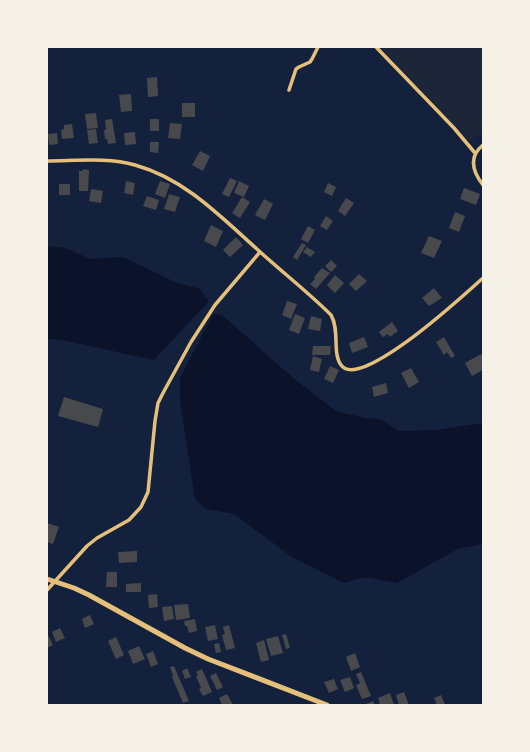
<svg xmlns="http://www.w3.org/2000/svg" width="530" height="752" font-family="'Fira Sans Condensed',sans-serif">
<rect width="100%" height="100%" fill="#14213d"/>
<path fill="#1d2539" d="M379 47H483V131L470 141Z"/>
<path fill="#0b132b" d="M47 246 66 248 90 259 123 257 175 282 200 289 209 301 154 360 62 340 47 339Z
M213 314 222 315 292 377 336 411 365 418 380 419 399 431 435 430 483 423V544L458 549 397 583 365 577 344 583 292 557 234 514 206 509 195 499 180 402V378Z"/>
<path fill="#48494c" d="M157 77 158 96 148 97 147 78Z
M131 94 132 111 121 112 119 95Z
M182 103H195V117H182Z
M96 113 98 128 87 129 85 114Z
M112 119 116 143 108 144 107 139H105L104 130H106L105 120Z
M150 119H159V131H150Z
M170 123 182 124 180 139 168 138Z
M72 124 74 138 62 139 61 130 64 129V125Z
M96 129 98 143 89 144 87 130Z
M135 132 136 144 125 145 124 133Z
M57 133 58 144 49 145 48 134Z
M150 142H159L158 153 150 152Z
M200 151 210 156 203 171 192 165Z
M83 169 89 170 88 191H79V171H83Z
M230 178 237 181 229 197 222 194Z
M126 181 135 183 133 195 124 193Z
M160 181 170 184 165 198 155 194Z
M239 181 249 186 244 197 234 193Z
M328 183 336 187 332 196 324 192Z
M59 184H70V195H59Z
M464 188 480 194 476 205 460 199Z
M91 189 103 191 101 203 89 201Z
M169 194 180 197 175 212 164 209Z
M147 196 159 200 156 210 143 206Z
M242 197 250 202 240 218 232 213Z
M346 198 354 203 345 216 338 211Z
M264 199 273 204 265 220 255 215Z
M455 212 465 216 459 232 449 228Z
M326 216 333 221 327 230 320 226Z
M211 225 223 231 216 247 204 241Z
M308 226 315 230 308 243 301 239Z
M429 236 442 241 434 258 421 253Z
M236 237 243 245 230 257 223 250Z
M302 243 306 245 297 260 293 257Z
M307 247 315 252 311 257 303 252Z
M331 260 337 266 331 272 325 266Z
M322 268 330 273 316 289 310 284 315 279 314 277Z
M359 274 367 281 356 291 349 284Z
M335 275 344 283 335 293 327 285Z
M434 288 442 298 429 306 422 298Z
M287 301 297 304 291 319 282 315Z
M295 314 305 318 299 334 289 330Z
M311 316 322 319 320 331 308 329Z
M392 322 398 331 390 337 388 334 383 337 379 332Z
M364 337 368 347 352 353 349 343Z
M444 337 455 356 451 358 447 352 444 355 436 342Z
M313 346H331L330 355H312Z
M481 354 483 358V370L472 376 465 363Z
M313 356 322 359 319 372 310 370Z
M330 366 339 370 333 383 324 379Z
M411 368 419 382 409 388 401 373Z
M386 383 388 393 374 397 372 387Z
M64 397 103 409 98 427 58 416Z
M47 523 59 527 53 544 47 542Z
M137 551V562L119 563 118 552Z
M107 572H117V587H106Z
M141 583V592H126V584Z
M157 594 158 607 149 608 148 595Z
M188 604 190 618 176 620 174 605Z
M172 606 174 619 164 621 162 607Z
M90 615 94 624 85 628 82 619Z
M195 619 197 631 189 633 187 626H185L184 621Z
M215 625 218 639 208 641 205 627Z
M229 625 235 648 226 650 222 635 225 634 223 627Z
M60 628 65 638 56 642 52 632Z
M47 633 53 645 47 648Z
M286 634 290 648 286 649 282 635Z
M278 636 283 653 271 656 266 639Z
M116 637 124 655 116 659 108 641Z
M264 640 269 660 261 662 256 643Z
M219 643 221 652 216 653 214 644Z
M139 646 145 659 133 664 128 651Z
M153 651 158 664 151 667 146 654Z
M355 653 360 667 351 671 346 657Z
M174 666 189 701 183 703 172 677 173 676 170 667Z
M187 668 191 677 185 679 182 671Z
M202 669 212 692 203 696 199 689 201 688 196 676 198 675 196 672Z
M361 672 371 696 362 699 356 685 360 683 356 674Z
M216 673 223 687 217 690 210 676Z
M350 677 354 688 345 692 340 680Z
M334 679 338 689 329 693 324 682Z
M404 692 409 705H399L396 695Z
M390 693 394 705H380L378 698Z
M227 694 233 705H222L219 698Z
M441 695 445 705H437L434 698Z
M373 701 375 705H366V704Z"/>
<g fill="none" stroke-linecap="round" stroke-linejoin="round">
<path stroke="#e5c07b" stroke-width="3.5" d="M376 47 454 128 475 153
M289 90 296 69 299 67 310 62 312 59 318 47
M483 145C468 157 473 172 483 185
M47 161C74 161 108 157 135 165 185 179 220 216 258 250 282 272 308 292 331 315 340 330 332 353 341 365 360 392 466 293 483 278
M47 590 87 546 97 538 129 520 141 507 148 492 155 421 158 403 163 393 191 342 204 322 215 305 260 252"/>
<path stroke="#e5c07b" stroke-width="5" d="M47 579 74 588 89 595 185 648 208 659 327 705"/>
</g>
<rect width="530" height="752" fill="none" stroke="#f6f1e7" stroke-width="96"/>
</svg>
